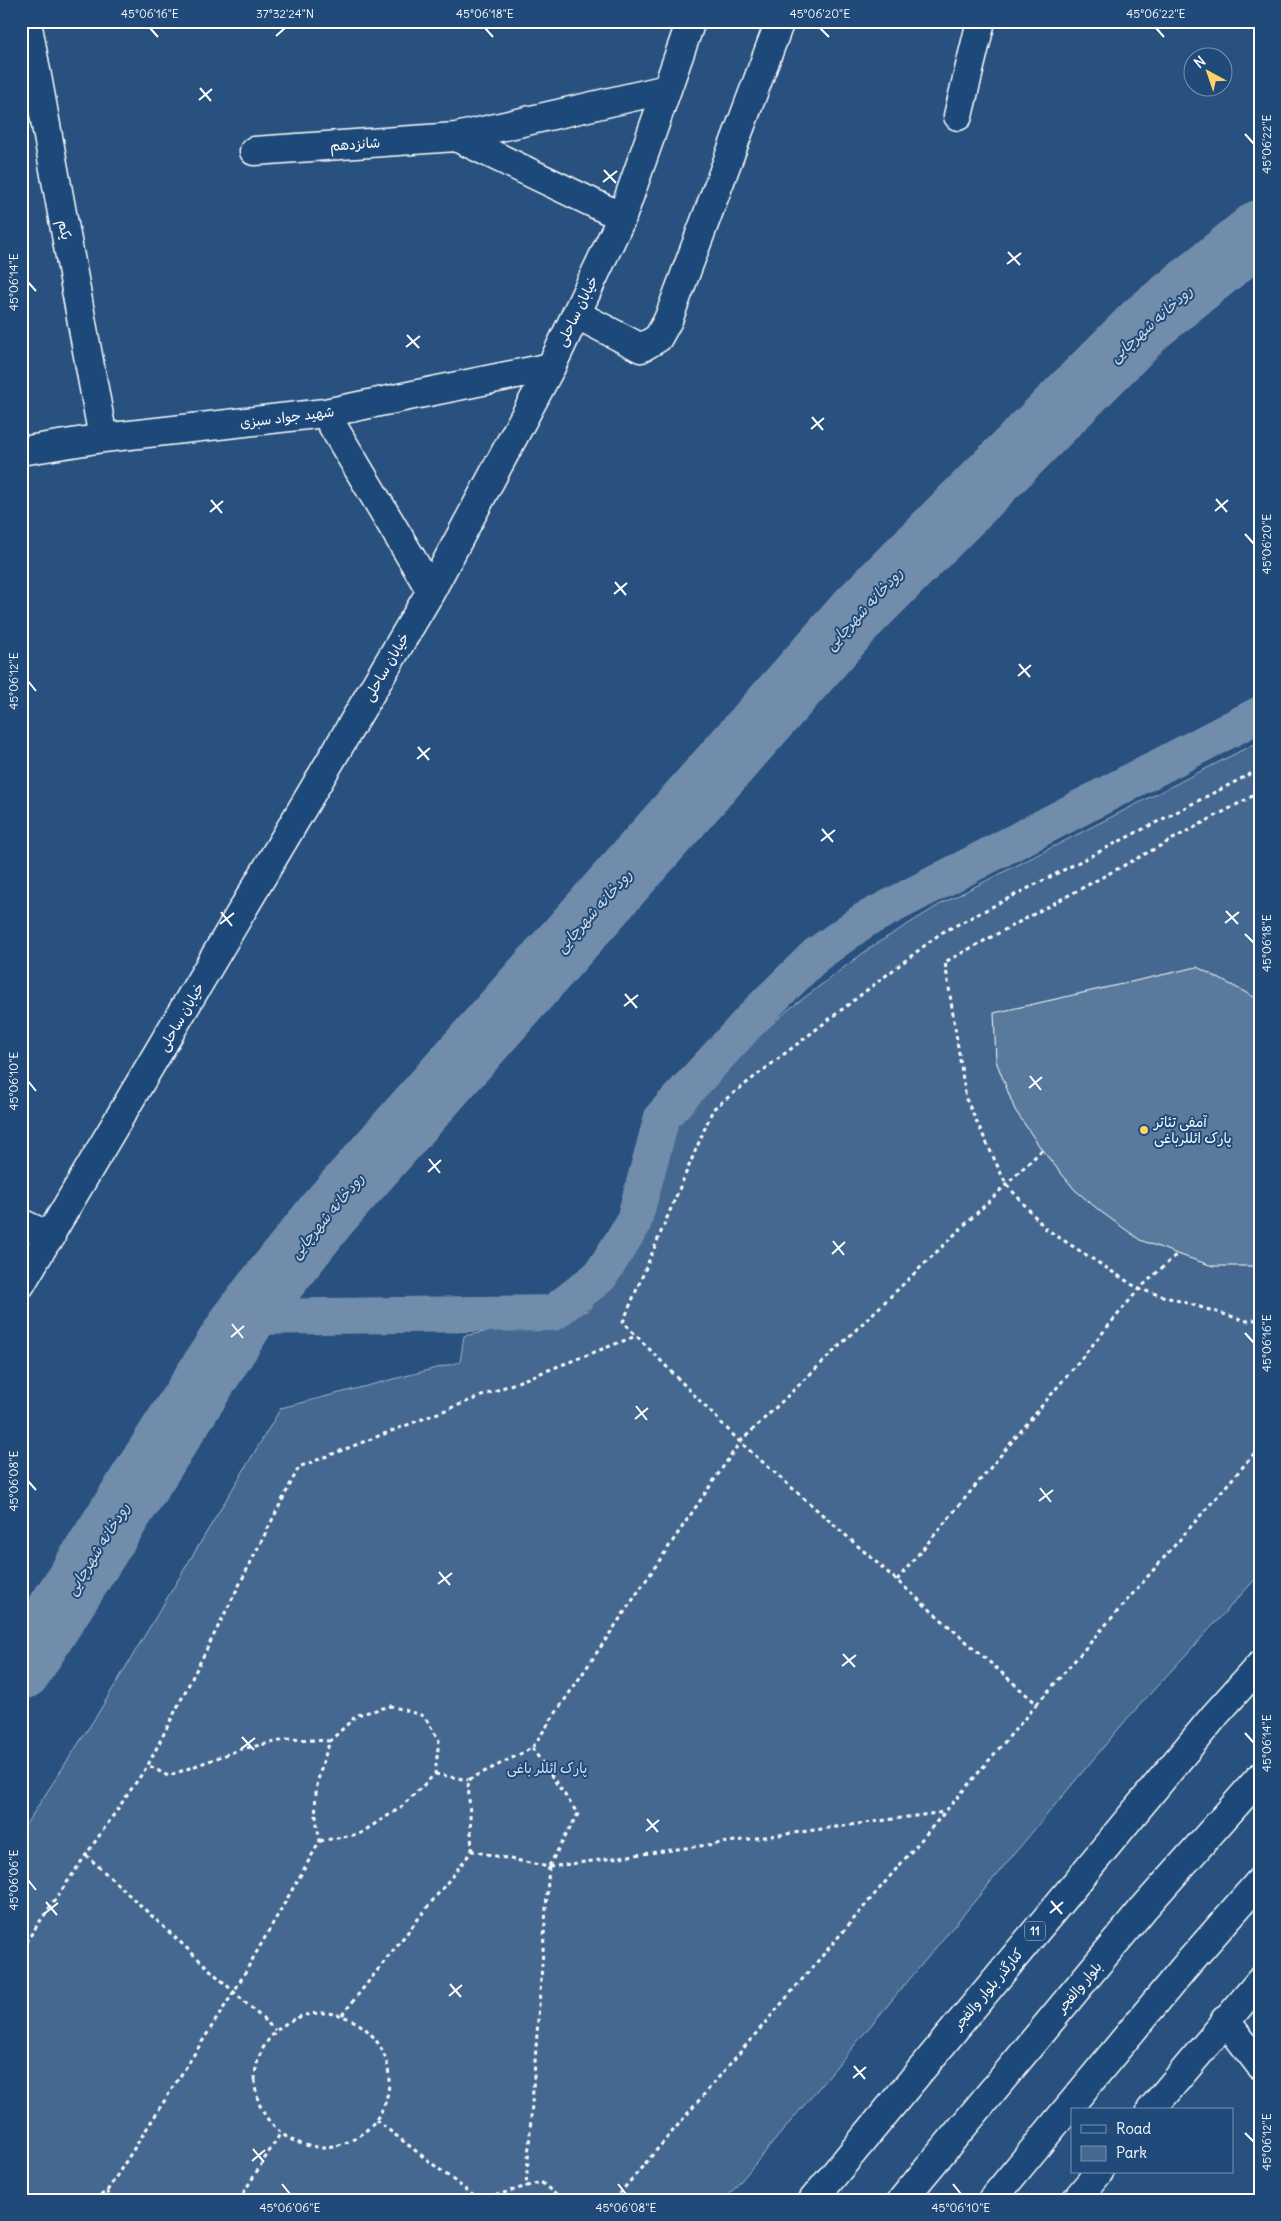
<svg xmlns="http://www.w3.org/2000/svg" width="1281" height="2221" font-family="Delius,'Playpen Sans Arabic',sans-serif">
<rect width="100%" height="100%" fill="#28517f"/>
<filter id="ink" filterUnits="userSpaceOnUse"><feTurbulence type="fractalNoise" baseFrequency=".02" numOctaves="2"/><feDisplacementMap in="SourceGraphic" scale="10" xChannelSelector="R" yChannelSelector="G"/><feConvolveMatrix kernelMatrix="1 2 1 2 8 2 1 2 1" color-interpolation-filters="sRGB"/></filter>
<g filter="url(#ink)">
<path fill="#446890" stroke="#a2b4c8" d="M1260 741V1574L1126 1720 725 2200H21V1832L97 1715 281 1408 460 1362 464 1336 587 1311 623 1267 641 1227 662 1148 696 1090 788 1010 871 947 939 905Z"/>
<g fill="none" stroke-linecap="round" stroke-linejoin="round">
<path stroke="#718dab" stroke-width="36" d="M245 1317 553 1313 600 1276 633 1224 662 1117 760 1010 816 955 863 921 1260 714"/>
<path stroke="#718dab" stroke-width="62" d="M21 1669 245 1317 328 1213 858 613 1147 323 1260 231"/>
</g>
<path fill="#5a7a9d" stroke="#fff" d="M1197 967 1260 1000V1266H1213L1177 1254 1140 1240 1100 1211 1075 1190 1042 1150 1015 1110 996 1061 994 1013Z"/>
<g fill="none" stroke-linecap="round" stroke-linejoin="round">
<g stroke="#fff" stroke-width="31">
<path id="minor" d="M27 21 103 438
M958 116 981 21
M456 137 622 217
M254 151 456 137 667 89
M576 314 641 348 658 338 668 320 780 21
M325 413 431 591
M21 451 103 438 325 413 551 367
M21 1223 51 1237
M21 1284 431 591 551 367 622 217 691 21
M1225 2020 1260 2065"/>
</g>
<g stroke="#fff" stroke-width="31">
<path id="major" d="M1151 2110 1260 1981
M813 2200 1216 1714 1260 1665
M1076 2200 1099 2172"/>
</g>
<g stroke="#fff" stroke-width="31">
<path id="highway" d="M902 2200 1143 1909 1260 1777
M992 2200 1183 1969 1260 1881"/>
</g>
<path stroke="#fff" stroke-width="3" stroke-dasharray="4 4" stroke-linecap="butt" d="M1260 792 945 962 966 1099 1006 1184 1046 1229 1139 1289 1247 1321 1260 1319
M1042 1150 740 1442 1037 1704 1260 1447
M897 1580 1139 1289 1177 1254
M532 1748 578 1814 549 1866
M435 1774 468 1780
M320 1841 359 1834 400 1808 435 1774 439 1740 424 1716 391 1706 357 1715 330 1741
M472 1851 468 1780 532 1748 740 1442 623 1322 713 1109 941 933 1260 769
M86 1855 275 2030
M549 1867 944 1812
M21 1949 148 1765 299 1467 636 1336
M255 2080a67 67 0 1 1 134 0a67 67 0 1 1-134 0Z
M342 2015 472 1851 549 1867 526 2187
M376 2120 479 2200
M107 2191 112 2200
M94 2200 107 2191 235 1990 320 1841C311 1798 316 1782 330 1741L290 1739 241 1749 168 1776 148 1765
M239 2200 280 2134
M480 2200 541 2182 562 2200
M614 2200 1037 1704"/>
<use href="#minor" stroke="#1f4a7a" stroke-width="28"/>
<use href="#major" stroke="#1f4a7a" stroke-width="28"/>
<use href="#highway" stroke="#1f4a7a" stroke-width="28"/>
</g>
</g>
<path fill="none" stroke="#fff" stroke-width="2" d="M150 28 158 37M485 28 493 37M820 28 829 37M1156 28 1164 37M276 36 285 28M200 88 211 101M199 100 212 89M1245 134 1254 144M604 170 616 183M603 182 617 171M1008 252 1020 265M1007 264 1021 253M28 282 36 291M407 335 419 348M406 347 420 336M812 417 823 430M811 429 824 418M1216 499 1227 512M211 500 222 513M1215 511 1228 500M210 512 223 501M1245 534 1254 544M615 582 626 595M614 594 627 583M1019 664 1030 677M1018 676 1031 665M28 681 36 691M418 747 429 760M417 759 430 748M822 829 833 842M821 841 835 830M1226 911 1238 924M221 912 232 926M1225 923 1239 912M220 924 234 913M1245 934 1254 943M625 994 637 1008M624 1006 638 995M1030 1076 1041 1090M28 1081 36 1091M1029 1088 1042 1077M429 1159 440 1173M428 1172 441 1160M833 1241 844 1255M832 1254 845 1242M232 1324 243 1338M1245 1333 1254 1343M231 1337 244 1326M636 1406 647 1420M635 1419 648 1408M28 1481 36 1490M1040 1488 1051 1502M1039 1501 1053 1490M439 1572 450 1585M438 1584 452 1573M843 1654 855 1667M842 1666 856 1655M1245 1733 1254 1743M242 1737 254 1750M241 1749 255 1738M647 1819 658 1832M646 1831 659 1820M28 1880 36 1890M1051 1901 1062 1914M46 1902 57 1915M1050 1913 1063 1902M44 1914 58 1903M450 1984 461 1997M449 1996 462 1985M854 2066 865 2079M853 2078 866 2067M1245 2133 1254 2142M253 2149 264 2162M252 2161 265 2150M282 2184 290 2194M618 2184 626 2194M953 2184 961 2194"/>
<circle fill="#ffd166" stroke="#1f4a7a" stroke-width="2" cx="1144" cy="1130" r="5"/>
<g text-anchor="middle" stroke-width="4" stroke-linejoin="round" paint-order="stroke">
<rect fill="#1f4a7a" stroke="#bcc9d7" stroke-width="1" x="1025" y="1921.5" width="20" height="19" rx="4"/>
<g font-size="12" font-weight="bold" fill="#fff">
<text x="1035" y="1935">11</text>
</g>
<g font-size="14" fill="#fff" stroke="#1f4a7a">
<text transform="translate(355 144) rotate(-4)" y="5">شانزدهم</text>
<text transform="translate(65 230) rotate(80)" y="5">یکم</text>
<text transform="translate(577 311) rotate(-64)" y="5">خیابان ساحلی</text>
<text transform="translate(287 417) rotate(-7)" y="5">شهید جواد سبزی</text>
<text transform="translate(386 667) rotate(-60)" y="5">خیابان ساحلی</text>
<text transform="translate(181 1017) rotate(-60)" y="5">خیابان ساحلی</text>
<text transform="translate(1079 1987) rotate(-50)" y="5">بلوار والفجر</text>
<text transform="translate(988 1989) rotate(-50)" y="5">کنارگذر بلوار والفجر</text>
</g>
<g font-size="14" fill="#fff" stroke="#1f4a7a" text-anchor="start">
<text x="1154" y="1127">آمفی تئاتر<tspan x="1154" dy="16">پارک ائللرباغی</tspan></text>
</g>
<g font-size="14" fill="#dae1e9" stroke="#1f4a7a">
<text x="547" y="1773">پارک ائللر باغی</text>
</g>
<g font-size="15" font-style="italic" fill="#d4dde6" stroke="#1f4a7a">
<text transform="translate(1151 324) rotate(-42)" y="5">رودخانه شهرچایی</text>
<text transform="translate(864 609) rotate(-47)" y="5">رودخانه شهرچایی</text>
<text transform="translate(594 911) rotate(-48)" y="5">رودخانه شهرچایی</text>
<text transform="translate(327 1216) rotate(-50)" y="5">رودخانه شهرچایی</text>
<text transform="translate(98 1549) rotate(-58)" y="5">رودخانه شهرچایی</text>
</g>
</g>
<rect width="1281" height="2221" fill="none" stroke="#1f4a7a" stroke-width="55"/>
<rect x="1071" y="2108" width="162" height="65" fill="#1f4a7a" stroke="#7992af"/>
<rect x="1081" y="2125" width="25" height="8" fill="#1f4a7a" stroke="#7992af"/>
<text x="1116" y="2134" font-size="15" fill="#ffffff">Road</text>
<rect x="1081" y="2146" width="25" height="15" fill="#446890" stroke="#7992af"/>
<text x="1116" y="2158" font-size="15" fill="#ffffff">Park</text>
<g transform="translate(1208 72) rotate(320)"><circle r="24" fill="#1f4a7a" stroke="#7992af"/>
<path d="M0-4L9 19L0 12L-9 19Z" fill="#ffd166"/>
<text y="-8" font-size="14" font-weight="bold" text-anchor="middle" fill="#ffffff">N</text>
</g>
<rect x="28" y="28" width="1226" height="2166" fill="none" stroke="#fff" stroke-width="2"/>
<g font-size="12" text-anchor="middle" fill="#fff">
<text x="150" y="18">45°06'16"E</text>
<text x="285" y="18">37°32'24"N</text>
<text x="485" y="18">45°06'18"E</text>
<text x="820" y="18">45°06'20"E</text>
<text x="1156" y="18">45°06'22"E</text>
<text transform="translate(1267 144) rotate(-90)" y="4">45°06'22"E</text>
<text transform="translate(14 282) rotate(-90)" y="4">45°06'14"E</text>
<text transform="translate(1267 544) rotate(-90)" y="4">45°06'20"E</text>
<text transform="translate(14 681) rotate(-90)" y="4">45°06'12"E</text>
<text transform="translate(1267 943) rotate(-90)" y="4">45°06'18"E</text>
<text transform="translate(14 1081) rotate(-90)" y="4">45°06'10"E</text>
<text transform="translate(1267 1343) rotate(-90)" y="4">45°06'16"E</text>
<text transform="translate(14 1481) rotate(-90)" y="4">45°06'08"E</text>
<text transform="translate(1267 1743) rotate(-90)" y="4">45°06'14"E</text>
<text transform="translate(14 1880) rotate(-90)" y="4">45°06'06"E</text>
<text transform="translate(1267 2142) rotate(-90)" y="4">45°06'12"E</text>
<text x="290" y="2212">45°06'06"E</text>
<text x="626" y="2212">45°06'08"E</text>
<text x="961" y="2212">45°06'10"E</text>
</g>
</svg>
